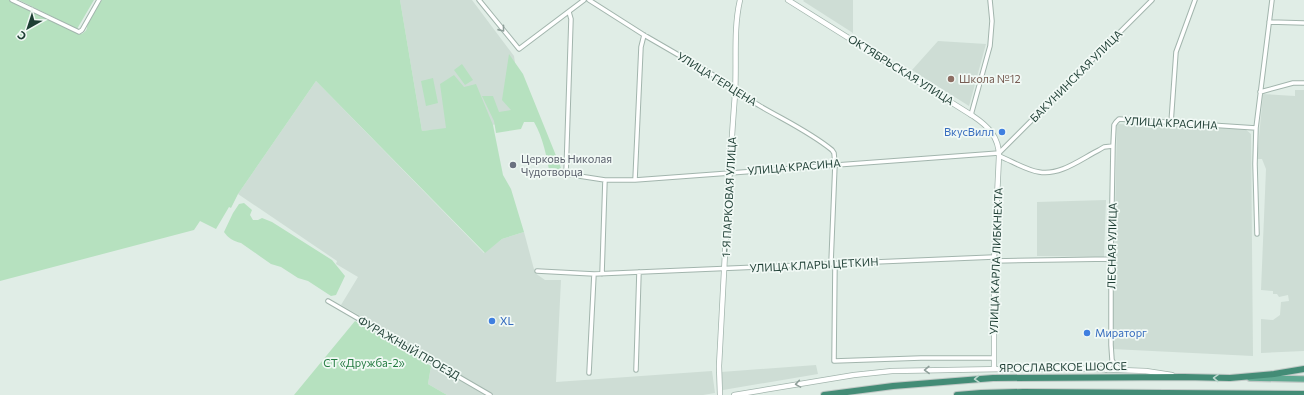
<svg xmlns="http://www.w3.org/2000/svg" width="1304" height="395" font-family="Commissioner,sans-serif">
<rect width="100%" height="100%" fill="#e0ede6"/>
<path fill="#ceddd5" d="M400 0H472L514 56 524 122 422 131Z
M804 0H853V33L803 1Z
M938 41 986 44 969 106 912 70Z
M316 81 484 253 502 239 524 232 535 273 545 280H561L556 382 712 371 715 393 703 395H447L428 384 431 366 436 360 341 305 358 277 336 264 337 261 238 194Z
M1295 90H1304V351L1261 353V319L1273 320 1280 315 1281 302 1289 301 1288 295 1279 297 1277 294H1273V291L1261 290 1266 169 1262 159H1257L1263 94 1295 96Z
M1117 124 1245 129 1251 134 1253 356 1112 349Z
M1106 200 1104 257 1037 256V202Z
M816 365 818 374 723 390 721 372Z"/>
<path fill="#b6e1bf" d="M0 0H9L80 34C86 33 88 28 87 23L102 0H400L422 131 446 128 440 84 454 75 464 87 476 84 493 125 503 175 511 189 524 232 502 239 485 253 316 81 238 194 231 208 229 207 216 229 200 221 194 230 0 281Z
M19 0H94L77 29Z
M509 54 523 74 561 168 558 175H550C547 158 543 137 534 122H524L521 129 496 133 494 121 482 96H493L499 112 511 110 502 100Z
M462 64 473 80 465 85 454 70Z
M433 78 438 103 426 106 421 81Z
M244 203 252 210 250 215 253 220H258L262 218 272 222 332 260 345 276 336 295 331 296 308 281 298 278 281 267 271 264 241 243C233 241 228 238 224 232L233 213 239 204Z
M355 321 431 366 428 384 447 395H294Z"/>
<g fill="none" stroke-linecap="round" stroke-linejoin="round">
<g stroke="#a2b5ad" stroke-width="5.5">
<path id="minor" d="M12 0 79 32 82 30 99 0
M479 0 519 49 584 0
M589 0 644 35 732 86C739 94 750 100 760 106 784 120 810 132 832 150L834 153 835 164 831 263
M569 12 571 19 566 174 605 180H635L999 153 1152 0
M1269 22 1304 23
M1260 92 1293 83H1304
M971 115 990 46 992 21 990 0
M1171 123 1176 52 1195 0
M1113 146 1111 259V345L1112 360 1115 365 1121 370
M999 156C1012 161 1026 170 1039 172 1060 176 1081 159 1099 150L1104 147 1113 146 1114 125 1116 122 1119 119 1256 128
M635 180 641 47 644 35
M1257 234 1255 164 1256 128 1272 0
M994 261 1111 259
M835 263 834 361 921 358H994
M537 271 594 274 994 257
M602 274 605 180
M328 301 490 395
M636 370 639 272
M1106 370 1111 364 1112 360
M589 373 594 274"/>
</g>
<g stroke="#a2b5ad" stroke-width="6">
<path id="tertiary" d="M788 0 973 116C988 126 999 137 999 156L994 261V369
M720 395 719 366C724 275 728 184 735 94 737 63 733 30 740 0
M734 395 854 375 892 371 1067 368 1146 371 1172 375"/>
</g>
<g stroke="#c0c9c6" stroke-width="8">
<path id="primary" d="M1250 378 1304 379"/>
</g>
<g stroke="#c0c9c6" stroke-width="8">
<path id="trunk" d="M824 395 893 386 993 378 1184 377 1230 378 1274 374 1304 369
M957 395 981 393 1023 392 1304 394"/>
</g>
<use href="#minor" stroke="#fff" stroke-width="3.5"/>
<use href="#tertiary" stroke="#fff" stroke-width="4.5"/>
<use href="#primary" stroke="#5fa891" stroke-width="5.5"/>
<use href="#trunk" stroke="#438c76" stroke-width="6"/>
</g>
<defs><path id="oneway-chevron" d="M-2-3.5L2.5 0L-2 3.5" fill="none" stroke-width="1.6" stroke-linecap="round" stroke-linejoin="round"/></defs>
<g stroke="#8f9f9a">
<use href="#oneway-chevron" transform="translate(502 29) rotate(51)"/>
<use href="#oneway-chevron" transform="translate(927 370) rotate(178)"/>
<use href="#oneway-chevron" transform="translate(798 384) rotate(171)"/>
</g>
<g stroke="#bdd8cf">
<use href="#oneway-chevron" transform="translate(1216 378) rotate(-178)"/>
<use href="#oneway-chevron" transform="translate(977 379) rotate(177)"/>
</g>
<circle fill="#8d6e63" stroke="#f1f9f5" stroke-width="1.5" cx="951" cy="79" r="4"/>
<g fill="#3f7fe0" stroke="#f1f9f5" stroke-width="1.5">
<circle cx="1002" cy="132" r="4"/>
<circle cx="492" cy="321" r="4"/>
<circle cx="1087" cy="333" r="4"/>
</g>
<circle fill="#6b7280" stroke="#f1f9f5" stroke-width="1.5" cx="513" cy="165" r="4"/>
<g text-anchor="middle" stroke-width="3.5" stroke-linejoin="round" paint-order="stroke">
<g font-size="11" fill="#1f3f35" stroke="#f1f9f5">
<text transform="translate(901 70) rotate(32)" y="4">ОКТЯБРЬСКАЯ УЛИЦА</text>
<text transform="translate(1076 76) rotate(-45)" y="4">БАКУНИНСКАЯ УЛИЦА</text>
<text transform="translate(717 79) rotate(32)" y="4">УЛИЦА ГЕРЦЕНА</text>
<text transform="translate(1171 123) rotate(3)" y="4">УЛИЦА КРАСИНА</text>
<text transform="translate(794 167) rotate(-5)" y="4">УЛИЦА КРАСИНА</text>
<text transform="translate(729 197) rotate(-87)" y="4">1-Я ПАРКОВАЯ УЛИЦА</text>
<text transform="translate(1112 246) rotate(-89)" y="4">ЛЕСНАЯ УЛИЦА</text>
<text transform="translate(996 261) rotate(-88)" y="4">УЛИЦА КАРЛА ЛИБКНЕХТА</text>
<text transform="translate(814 265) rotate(-3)" y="4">УЛИЦА КЛАРЫ ЦЕТКИН</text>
<text transform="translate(409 348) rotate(30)" y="4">ФУРАЖНЫЙ ПРОЕЗД</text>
<text transform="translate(1063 367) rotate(-1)" y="4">ЯРОСЛАВСКОЕ ШОССЕ</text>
</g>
<g font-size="11" fill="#785e54" stroke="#f1f9f5" text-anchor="start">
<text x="959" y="83">Школа №12</text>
</g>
<g font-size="11" fill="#366cbe" stroke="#f1f9f5" text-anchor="start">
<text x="994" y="136" text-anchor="end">ВкусВилл</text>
<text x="500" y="325">XL</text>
<text x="1095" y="337">Мираторг</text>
</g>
<g font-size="11" fill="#5b616d" stroke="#f1f9f5" text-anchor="start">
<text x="521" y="163">Церковь Николая<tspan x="521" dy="13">Чудотворца</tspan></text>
</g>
<g font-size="11" fill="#247b41" stroke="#f1f9f5">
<text x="364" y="367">СТ «Дружба-2»</text>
</g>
</g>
<g transform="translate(28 28) rotate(219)" stroke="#f1f9f5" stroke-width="3" paint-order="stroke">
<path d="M0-3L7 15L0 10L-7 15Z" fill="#1f3f35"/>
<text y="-6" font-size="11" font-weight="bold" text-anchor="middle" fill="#1f3f35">С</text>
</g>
</svg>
